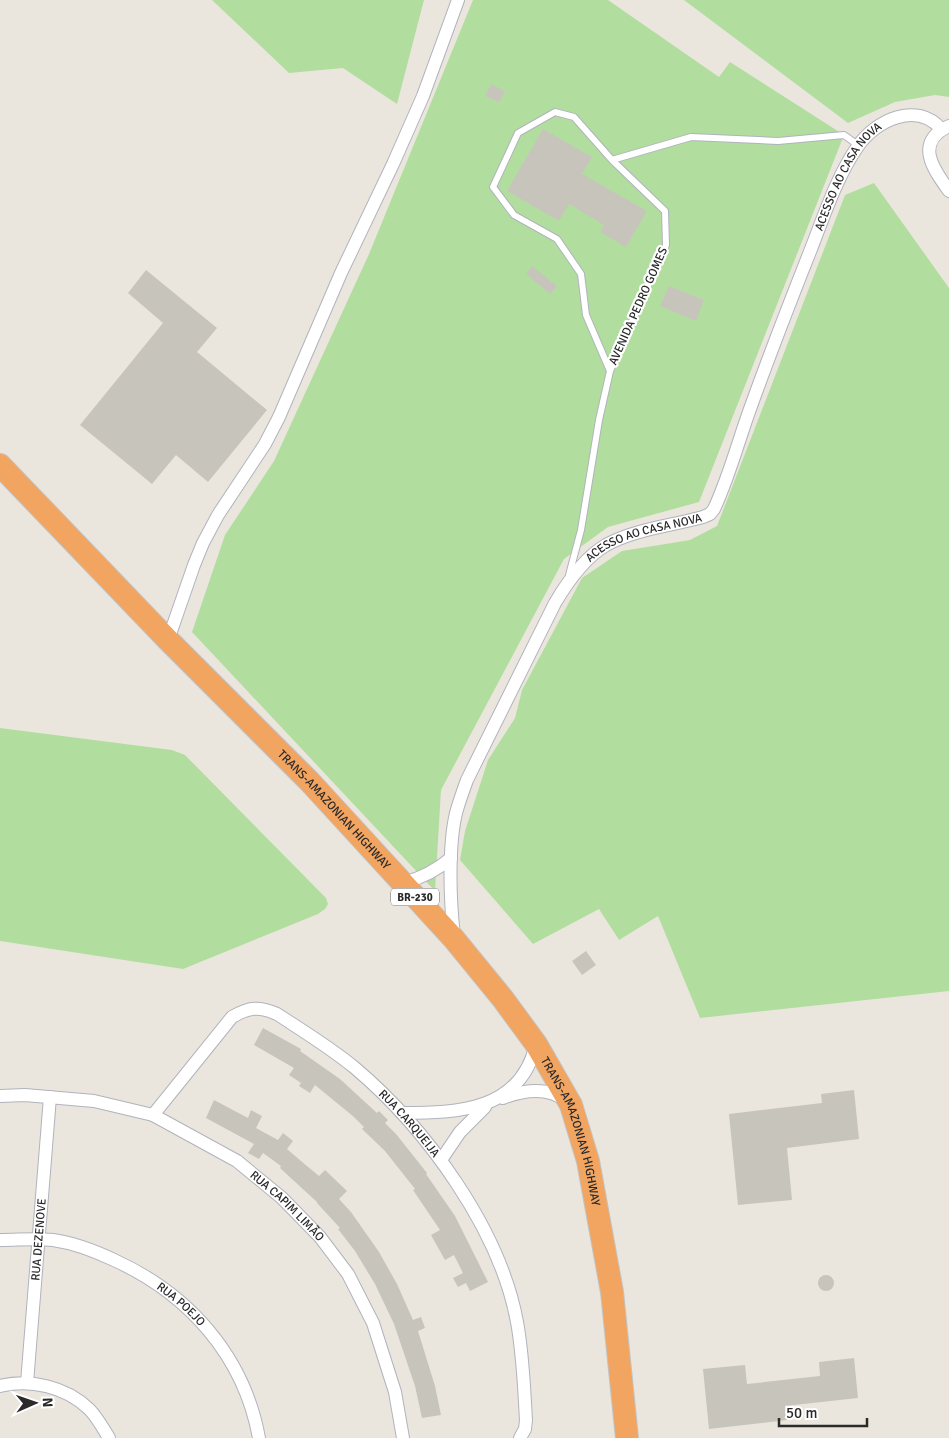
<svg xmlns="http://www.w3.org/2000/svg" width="949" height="1438" font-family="Signika,sans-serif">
<rect width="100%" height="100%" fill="#ebe6dd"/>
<path fill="#b1de9e" d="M212 0H424L397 104 343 68 289 73Z
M473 0H608L719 77 730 62 844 135 699 502 608 527 564 559 441 790 435 891 192 632 225 535 274 461 369 254Z
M684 0H949V97L935 95 895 102 848 123Z
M874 183 949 288V991L700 1018 658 916 619 940 599 909 533 944 460 860 465 831 488 760 515 718 522 690 582 578 622 551 690 540 717 526 845 195Z
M0 728 172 750 185 755 326 898 328 904 325 909 318 914 183 969 0 941Z"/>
<path fill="#c7c4bc" d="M491 84 505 91 499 102 485 96Z
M543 129 592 157 582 174 647 211 626 247 600 232 604 225 569 204 559 221 507 191Z
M532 266 557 286 550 294 526 274Z
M146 270 217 328 197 352 267 410 208 482 176 455 152 484 80 425 163 323 128 293Z
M669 286 704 300 696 321 660 306Z
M586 951 596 965 582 975 572 961Z
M263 1028 301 1049 300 1051 340 1079 377 1113 379 1111 388 1120 385 1123 396 1134 427 1173 426 1174 455 1216 488 1282 470 1291 466 1283 458 1287 453 1278 463 1273 454 1255 445 1260 431 1235 440 1230 413 1190 415 1189 385 1151 362 1129 364 1127 354 1117 315 1085 310 1093 299 1086 301 1083 289 1075 294 1068 254 1045Z
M854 1090 859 1139 787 1148 792 1200 738 1205 729 1114 822 1103 821 1094Z
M214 1100 248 1118 251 1110 262 1116 256 1128 278 1140 283 1133 293 1141 287 1149 301 1161 319 1176 325 1170 347 1191 339 1199 351 1212 379 1252 397 1284 413 1320 421 1317 425 1328 418 1331 435 1386 441 1415 422 1418 415 1386 394 1324 375 1284 355 1251 338 1229 340 1228 317 1203V1202L280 1168 281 1166 263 1153 259 1159 248 1153 254 1144 206 1118Z
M818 1283a8 8 0 1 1 16 0a8 8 0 1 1-16 0Z
M854 1358 858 1398 785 1406 787 1420 709 1429 703 1369 745 1365 747 1384 820 1376 819 1362Z"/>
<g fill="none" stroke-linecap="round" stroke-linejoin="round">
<g stroke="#b1b3bd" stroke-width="8">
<path id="lane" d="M612 160 691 137 778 141 844 135 858 145
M569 575 581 530 599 420 610 371 666 245 665 211 612 160 574 117 555 112 518 133 493 187 514 215 557 239 581 274 586 315 610 371"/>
</g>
<g stroke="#b1b3bd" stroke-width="14">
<g id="street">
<path d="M949 126C914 142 933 169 949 191"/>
<path d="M168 640 194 565 203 543 218 515 265 444 279 417 341 273 393 164 423 96 458 0"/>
<path d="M403 883C422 878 436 871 451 858"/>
<path id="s1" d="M454 936C450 902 448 847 456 813 459 802 463 791 467 780L555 603C568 581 584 558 606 545 635 529 671 526 703 517L710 514 714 509C729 477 738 442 750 409 769 356 790 302 811 249 824 216 837 176 858 146 876 120 917 101 941 129"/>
<path id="s2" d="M0 1096 25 1095 94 1101 153 1115 237 1161 282 1198 320 1237 348 1274 373 1323 395 1392 403 1438"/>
<path d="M503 1098C523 1090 549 1086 567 1102"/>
<path d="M402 1113C458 1113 521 1111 536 1044"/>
<path id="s3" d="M153 1115 232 1017C249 1007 259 1006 277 1014 303 1031 331 1048 355 1068 426 1128 500 1229 517 1322 523 1354 524 1387 526 1420L525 1429 520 1438"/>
<path d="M441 1160 460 1132 485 1107"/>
<path id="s4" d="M0 1240C18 1240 36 1238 53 1240 74 1243 95 1251 114 1260 189 1294 244 1356 259 1438"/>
<path id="s5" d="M27 1383 50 1097"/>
<path d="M0 1386C30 1379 65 1386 89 1409 97 1417 103 1428 109 1438"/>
</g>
</g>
<g stroke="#c3c3c3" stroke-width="24">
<g id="highway">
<path id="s6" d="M0 465 168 640 310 782 454 939 503 999 536 1044 571 1105 588 1161 612 1292 627 1438"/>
</g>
</g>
<use href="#lane" stroke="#fff" stroke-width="6"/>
<use href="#street" stroke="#fff" stroke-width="12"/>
<use href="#highway" stroke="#f2a561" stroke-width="22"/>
</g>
<g text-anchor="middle" stroke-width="4.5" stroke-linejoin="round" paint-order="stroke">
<rect fill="#fff" stroke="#6a6a6a" stroke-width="1" x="391" y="888.5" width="48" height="17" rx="4"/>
<g font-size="11" font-weight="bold" fill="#2a2a2a">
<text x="415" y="901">BR-230</text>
</g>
<g font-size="12" fill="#2a2a2a" stroke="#fff">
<text dy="4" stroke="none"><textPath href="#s1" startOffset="909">ACESSO AO CASA NOVA</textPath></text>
<text transform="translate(638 306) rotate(-66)" y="4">AVENIDA PEDRO GOMES</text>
<text dy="4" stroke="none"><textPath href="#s1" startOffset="472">ACESSO AO CASA NOVA</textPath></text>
<text dy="4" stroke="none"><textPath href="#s6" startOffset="480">TRANS-AMAZONIAN HIGHWAY</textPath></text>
<text dy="4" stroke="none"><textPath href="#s3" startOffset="346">RUA CARQUEIJA</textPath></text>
<text dy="4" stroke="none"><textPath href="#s6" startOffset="885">TRANS-AMAZONIAN HIGHWAY</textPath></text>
<text dy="4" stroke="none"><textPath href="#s2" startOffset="318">RUA CAPIM LIMÃO</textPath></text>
<text dy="4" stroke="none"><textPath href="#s5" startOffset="144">RUA DEZENOVE</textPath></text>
<text dy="4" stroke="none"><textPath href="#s4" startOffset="198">RUA POEJO</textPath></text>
</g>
</g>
<g transform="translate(35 1403) rotate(88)" stroke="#ffffff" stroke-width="4" paint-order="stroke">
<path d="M0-4L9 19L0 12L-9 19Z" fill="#2a2a2a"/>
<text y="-8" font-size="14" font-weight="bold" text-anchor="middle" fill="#2a2a2a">N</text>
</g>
<path d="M779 1418v8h88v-8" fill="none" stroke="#2a2a2a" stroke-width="2.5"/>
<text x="786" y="1418" font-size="15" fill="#2a2a2a" stroke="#ffffff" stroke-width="4" paint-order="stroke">50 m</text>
</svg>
